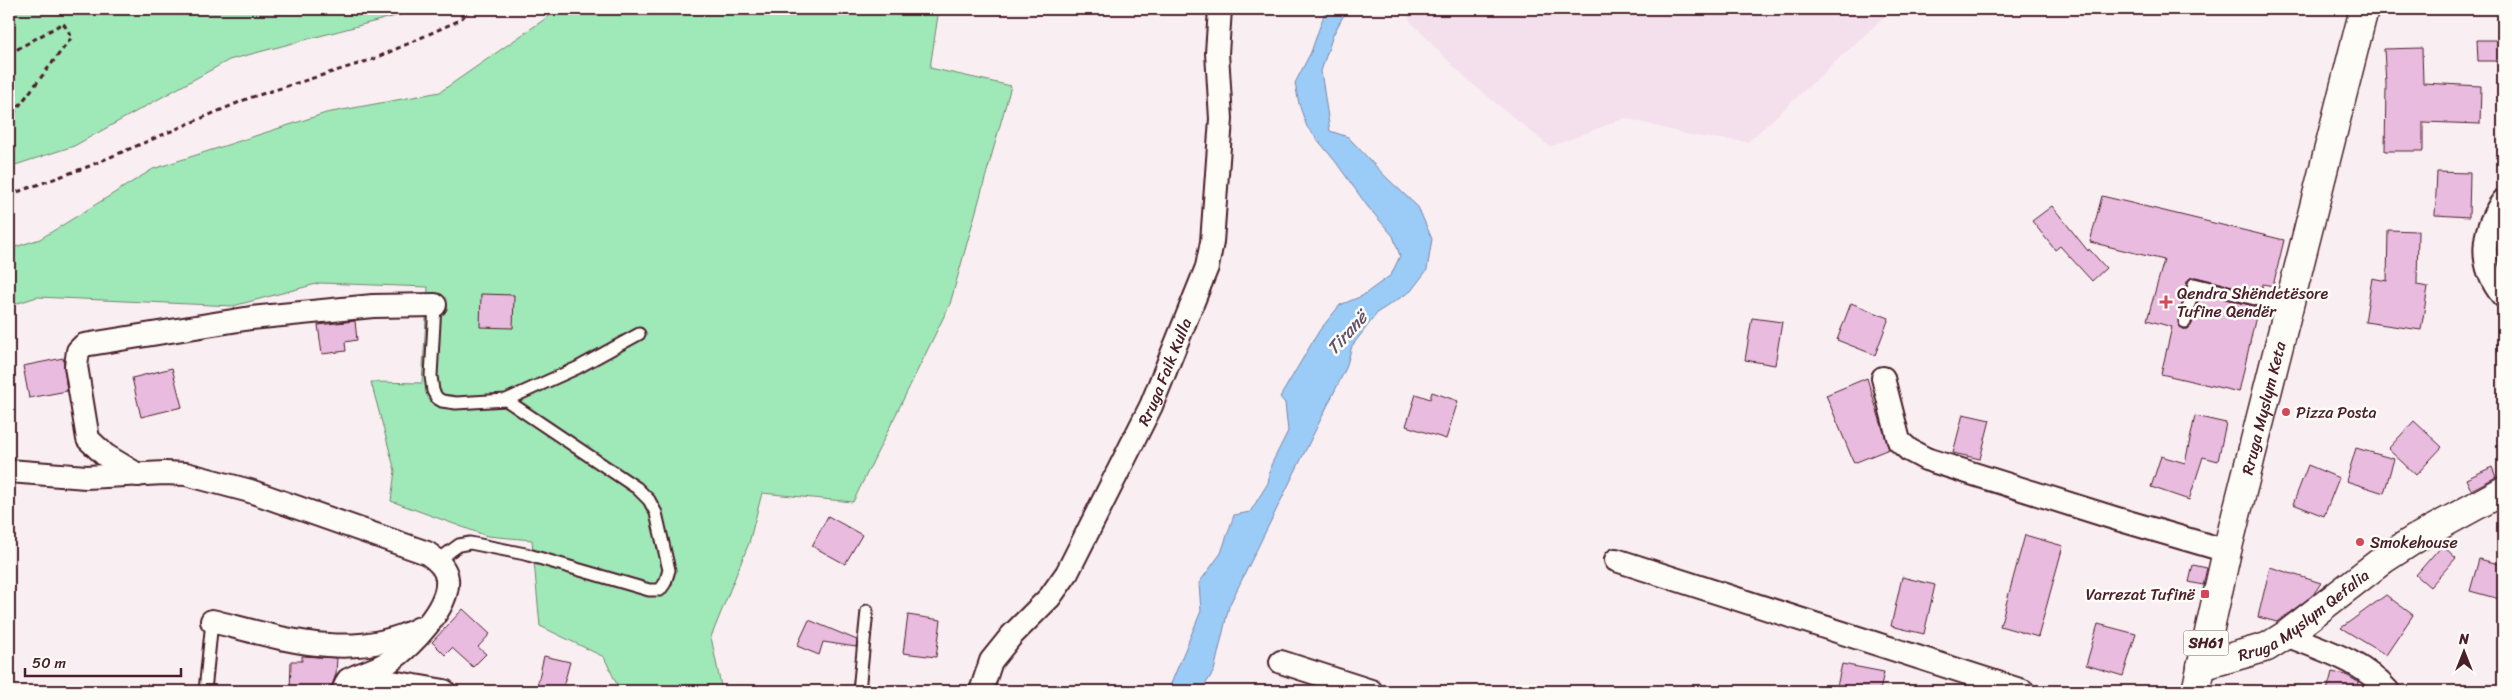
<svg xmlns="http://www.w3.org/2000/svg" width="2512" height="700" font-family="Sriracha,sans-serif">
<rect width="100%" height="100%" fill="#f9eff2"/>
<filter id="ink" filterUnits="userSpaceOnUse"><feTurbulence type="fractalNoise" baseFrequency=".02" numOctaves="2"/><feDisplacementMap in="SourceGraphic" scale="10" xChannelSelector="R" yChannelSelector="G"/><feConvolveMatrix kernelMatrix="1 2 1 2 8 2 1 2 1" color-interpolation-filters="sRGB"/></filter>
<g filter="url(#ink)">
<path fill="#f4dfec" d="M1407 9H1929L1890 12 1748 142 1693 136 1625 118 1550 147 1465 78 1409 20Z"/>
<path fill="#9fe8b7" stroke="#748471" d="M9 9H422L229 60 74 146 9 167Z
M556 9H939L930 68 1011 86 950 304 853 502 762 493 749 543 711 637 722 691H620L604 657 540 626 532 540 487 536 391 501 395 471 371 382 422 383 428 287 320 283 233 306 37 297 9 306V249L40 239 153 169 326 113 440 92 552 14Z"/>
<path fill="#9bcbf7" stroke="#7b86a5" d="M1326 9H1347L1333 35 1321 71 1330 131 1348 137 1387 178 1418 207 1432 239 1427 270 1411 291 1378 312 1352 346 1346 368 1229 606 1214 671 1201 691H1168L1201 611 1199 583 1221 553 1234 515 1250 512 1268 483 1271 465 1288 431 1285 403 1280 397 1319 331 1340 305 1362 296 1391 275 1400 256 1393 236 1368 207 1335 161 1307 127 1299 104 1295 83 1311 52Z"/>
<path fill="#e9bbdf" stroke="#4a1f2b" d="M2477 40H2503V61H2478Z
M2422 48 2423 83 2481 86 2480 124 2423 122V151H2385L2386 84 2384 49Z
M2437 172 2470 173 2469 217 2435 215Z
M2102 196 2284 240 2273 286 2263 284 2261 293 2196 277 2189 279 2187 282 2178 321 2183 329H2188L2192 324 2200 293 2258 307 2239 392 2161 374 2172 327 2147 320 2164 260 2090 242Z
M2052 206 2088 251 2089 249 2106 268 2092 281 2060 246 2055 250 2032 221Z
M2388 230 2418 231 2417 285 2428 287 2421 330 2365 322 2372 278 2387 281Z
M481 294 514 295 513 328 480 327Z
M1851 303 1889 318 1875 355 1837 340Z
M1752 318 1782 322 1775 365 1745 360Z
M355 321 357 340 345 342 346 351 322 354 318 325Z
M63 358 67 391 29 398 23 366Z
M172 368 182 407 141 417 132 378Z
M1867 378 1889 449 1854 463 1826 395Z
M1432 392 1458 401 1446 439 1406 426 1416 394 1430 399Z
M1963 414 1990 420 1980 459 1953 453Z
M2195 416 2226 423 2218 461 2203 457 2189 500 2151 487 2161 456 2185 463Z
M2414 421 2442 447 2416 475 2388 449Z
M2356 448 2394 459 2384 493 2346 481Z
M2308 465 2339 478 2324 516 2293 504Z
M2492 467 2496 477 2471 490 2466 479Z
M828 516 862 535 845 564 812 546Z
M2025 535 2063 546 2038 637 2000 626Z
M2442 545 2456 558 2430 587 2416 575Z
M2479 559 2503 565V584L2499 599 2470 591Z
M2193 565 2207 568 2203 585 2189 582Z
M2270 567 2321 583 2313 595 2277 622 2258 617Z
M1902 577 1935 585 1924 634 1891 626Z
M2386 595 2413 615 2386 655 2341 628Z
M463 609 490 634 478 647 486 654 473 667 452 648 445 655 432 642Z
M908 615 941 620 936 657 903 653Z
M809 620 857 640 856 647 823 642 819 655 797 646Z
M2098 624 2136 634 2123 676 2086 665Z
M302 656 337 658 336 674 330 691H290L291 661H302Z
M544 656 570 662 562 691H536Z
M1842 664 1884 672 1880 691H1836Z
M2332 672 2346 675 2358 682 2356 691H2327Z"/>
<g fill="none" stroke-linecap="round" stroke-linejoin="round">
<g stroke="#4a1f2b" stroke-width="15">
<path id="lane" d="M435 305 431 376 433 391 437 398 442 401 456 403 506 400 577 368 639 334
M2185 322 2194 284 2288 307
M438 560 459 545 470 543 525 554 649 590H660L665 583 669 570 656 513 649 500 637 488 506 400
M205 691 212 621
M859 691 867 611"/>
</g>
<g stroke="#4a1f2b" stroke-width="26">
<g id="street">
<path d="M2503 201C2481 231 2478 266 2503 296"/>
<path d="M1883 378 1899 441 1909 450 1926 459 2114 518 2227 551"/>
<path d="M9 471 86 477 165 473 186 474 250 491 427 553C436 559 446 567 447 579 450 607 411 646 390 661 377 670 361 673 348 680L343 691"/>
<path d="M138 475 105 455 88 439 76 366 78 351 84 345 251 318 373 306 435 305"/>
<path d="M1616 560 2023 691"/>
<path d="M212 621C281 638 352 663 420 628"/>
<path d="M2286 635C2323 650 2361 660 2388 691"/>
<path d="M1281 662 1371 691"/>
<path d="M357 676 444 691"/>
<path id="s1" d="M981 691 991 661 1012 635 1050 597 1067 573 1151 406 1207 267 1212 242 1221 119 1217 53 1220 9"/>
</g>
</g>
<g stroke="#4a1f2b" stroke-width="31">
<g id="secondary">
<path id="s2" d="M2201 666 2267 647 2286 635 2384 559 2415 539 2503 491"/>
</g>
</g>
<g stroke="#4a1f2b" stroke-width="31">
<g id="primary">
<path id="s3" d="M2196 691 2227 551 2364 9"/>
</g>
</g>
<path stroke="#4a1f2b" stroke-width="3" stroke-dasharray="5 4" stroke-linecap="butt" d="M9 54 63 23 72 37 9 119
M9 195 87 167 249 98 374 59 460 20 471 9"/>
<use href="#lane" stroke="#fdfcf7" stroke-width="11"/>
<use href="#street" stroke="#fdfcf7" stroke-width="22"/>
<use href="#secondary" stroke="#fdfcf7" stroke-width="28"/>
<use href="#primary" stroke="#fdfcf7" stroke-width="28"/>
</g>
</g>
<g fill="#d1495b" stroke="#fdfcf7" stroke-width="2">
<path d="M2163.5 294.5h5v5h5v5h-5v5h-5v-5h-5v-5h5z"/>
<circle cx="2286" cy="412" r="5"/>
<circle cx="2360" cy="542" r="5"/>
<rect x="2200" y="589" width="10" height="10" rx="2.5"/>
</g>
<g text-anchor="middle" stroke-width="5" stroke-linejoin="round" paint-order="stroke">
<rect fill="#fdfcf7" stroke="#806168" stroke-width="1" x="2183.5" y="630.5" width="45" height="25" rx="4"/>
<g font-size="15" font-weight="bold" fill="#4a1f2b">
<text x="2206" y="648">SH61</text>
</g>
<g font-size="16" fill="#4a1f2b" stroke="#fdfcf7" text-anchor="start">
<text x="2177" y="299">Qendra Shëndetësore<tspan x="2177" dy="18">Tufine Qendër</tspan></text>
<text x="2296" y="418">Pizza Posta</text>
<text x="2370" y="548">Smokehouse</text>
<text x="2195" y="600" text-anchor="end">Varrezat Tufinë</text>
</g>
<g font-size="16" fill="#4a1f2b" stroke="#fdfcf7">
<text dy="6" stroke="none"><textPath href="#s1" startOffset="372">Rruga Faik Kulla</textPath></text>
<text dy="6" stroke="none"><textPath href="#s3" startOffset="291">Rruga Myslym Keta</textPath></text>
<text dy="6" stroke="none"><textPath href="#s2" startOffset="116">Rruga Myslym Qefalia</textPath></text>
</g>
<g font-size="18" font-style="italic" fill="#625368" stroke="#fdfcf7">
<text transform="translate(1347 333) rotate(-48)" y="6">Tiranë</text>
</g>
</g>
<rect width="2512" height="700" fill="none" stroke="#fdfcf7" stroke-width="30"/>
<rect x="15" y="15" width="2482" height="670" fill="none" stroke="#4a1f2b" stroke-width="2" filter="url(#ink)"/>
<g transform="translate(2464 652)" stroke="#fdfcf7" stroke-width="4" paint-order="stroke">
<path d="M0-4L9 19L0 12L-9 19Z" fill="#4a1f2b"/>
<text y="-8" font-size="14" font-weight="bold" text-anchor="middle" fill="#4a1f2b">N</text>
</g>
<path d="M25 668v8h156v-8" fill="none" stroke="#4a1f2b" stroke-width="2.5"/>
<text x="32" y="668" font-size="15" fill="#4a1f2b" stroke="#fdfcf7" stroke-width="4" paint-order="stroke">50 m</text>
</svg>
